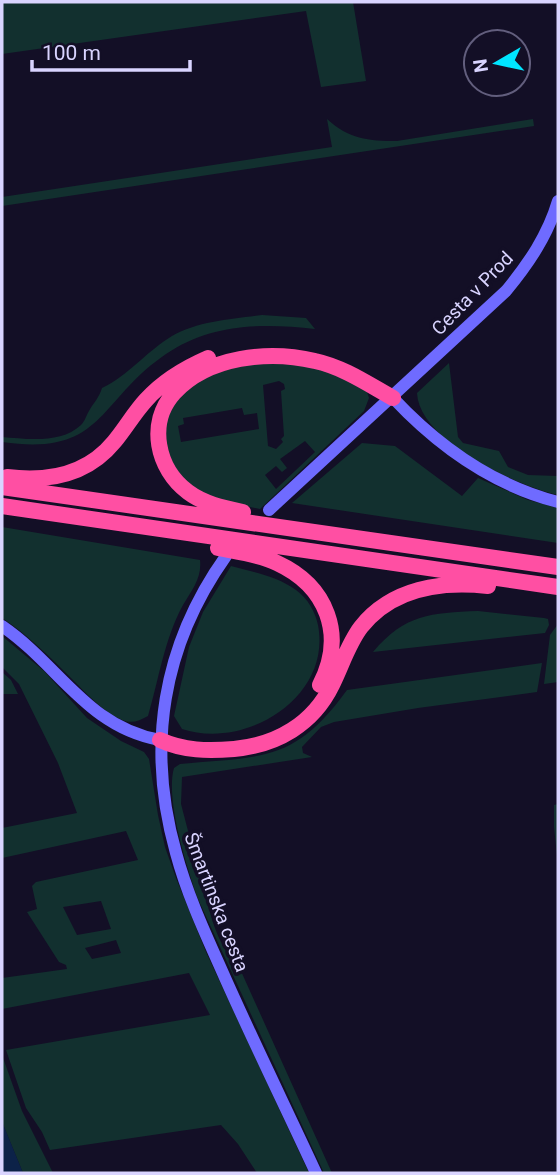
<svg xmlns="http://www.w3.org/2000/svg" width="560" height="1175" font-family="Roboto,sans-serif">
<rect width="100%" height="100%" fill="#130f26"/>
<path fill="#12302f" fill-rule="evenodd" d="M2 2H353L366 81 321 87 306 11 2 54Z
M327 119C349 139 368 141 397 141L533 119 534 126 2 206V197L332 147Z
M262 315 306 318 315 329C264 323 211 323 166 354 97 401 104 457 2 442V437C27 439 61 444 81 425 85 421 86 416 89 411 94 402 99 398 102 388 129 375 147 351 172 336 198 321 233 319 262 315Z
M248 363 314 365 366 389 369 398 364 411 260 509 208 498 176 474 163 442 169 409 199 379ZM279 381 284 384 285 389 281 391 284 436 281 439 283 442 276 449 268 446 263 385ZM242 408 244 415 257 413 259 429 181 442 178 426 184 424 183 418ZM305 441 315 452 276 489 265 475 276 466 282 472 287 468 280 459Z
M449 363 458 437 463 443 499 451 508 467 528 475 558 476V495C517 486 419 441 417 393Z
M362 443 395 446 462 496 478 478 528 500 558 508V543L292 503Z
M2 527 200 560C202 578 192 590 183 605 164 640 159 679 148 716 139 721 132 724 122 720 103 712 86 693 72 679 50 657 28 635 2 618Z
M231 566C253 572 277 576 296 590 308 599 315 611 318 625 332 698 245 750 182 729L174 716 189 647 203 612Z
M478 611 544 618 548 619 549 625 545 633 373 652C405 614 431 613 478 611Z
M558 624V682L544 684 550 635Z
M2 636 44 671 87 718 121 741 144 752 149 759 158 815 165 847 176 878 206 952 309 1173H257L238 1144 221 1125 50 1150 42 1132 26 1108 6 1050 210 1015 189 973 2 1009V978L67 969 66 965 59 962 27 912 37 909 32 886 36 882 138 860 126 831 2 858V828L77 813 58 763 19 684 2 667ZM101 901 111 929 77 935 63 907ZM116 940 121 953 92 959 85 948Z
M542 663 537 692 418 708 334 722 321 727 302 747 303 753 312 757 182 777 181 804 199 873 202 874C205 896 216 949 236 960L332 1173H324L198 899C187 868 165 799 174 768L180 764C263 756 294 763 347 690Z
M2 672 11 680 18 694H2Z
M558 804V865L554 827V805Z
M2 1055 22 1111 53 1173H23L2 1122Z"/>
<path fill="#0c2248" d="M2 1122 5 1129 23 1173H2Z"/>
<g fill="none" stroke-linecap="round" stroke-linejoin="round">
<path stroke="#6f6bff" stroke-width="12" d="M393 398C439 447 492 485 558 502
M269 510 506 291C529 263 548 235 558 201
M226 556C162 646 146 747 176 853 187 894 205 933 222 971 252 1039 285 1106 316 1173
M2 626C59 665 87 727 160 740"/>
<path stroke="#ff4fa3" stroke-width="16" d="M7 477C47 482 87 475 114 442 125 429 134 413 146 400 163 381 185 368 208 358
M2 487 558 567
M2 506 558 587
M243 512C224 508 204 504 188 492 157 469 147 423 174 393 208 356 269 350 315 361 343 367 368 384 393 398
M218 548C238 552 258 554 277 563 327 586 346 635 320 685
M160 740C184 751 208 751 234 749 277 745 313 724 332 685 342 665 348 644 361 627 392 588 442 581 488 586"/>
</g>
<g text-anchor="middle" stroke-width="7" stroke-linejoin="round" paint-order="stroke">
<g font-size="19" fill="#d9d4ff" stroke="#130f26">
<text transform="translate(472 293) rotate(-46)" y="7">Cesta v Prod</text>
<text transform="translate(217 902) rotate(69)" y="7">Šmartinska cesta</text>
</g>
</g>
<rect width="560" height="1175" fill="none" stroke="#d9d4ff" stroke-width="7"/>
<g transform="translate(497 63) rotate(261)"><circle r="33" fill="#130f26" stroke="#625e7d" stroke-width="2"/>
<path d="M0-5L12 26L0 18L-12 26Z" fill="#00e5ff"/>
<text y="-10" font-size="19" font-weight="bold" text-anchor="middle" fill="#d9d4ff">N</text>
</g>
<path d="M32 60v10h158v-10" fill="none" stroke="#d9d4ff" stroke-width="3.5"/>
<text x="42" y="60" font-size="21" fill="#d9d4ff" stroke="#130f26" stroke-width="5" paint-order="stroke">100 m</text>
</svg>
